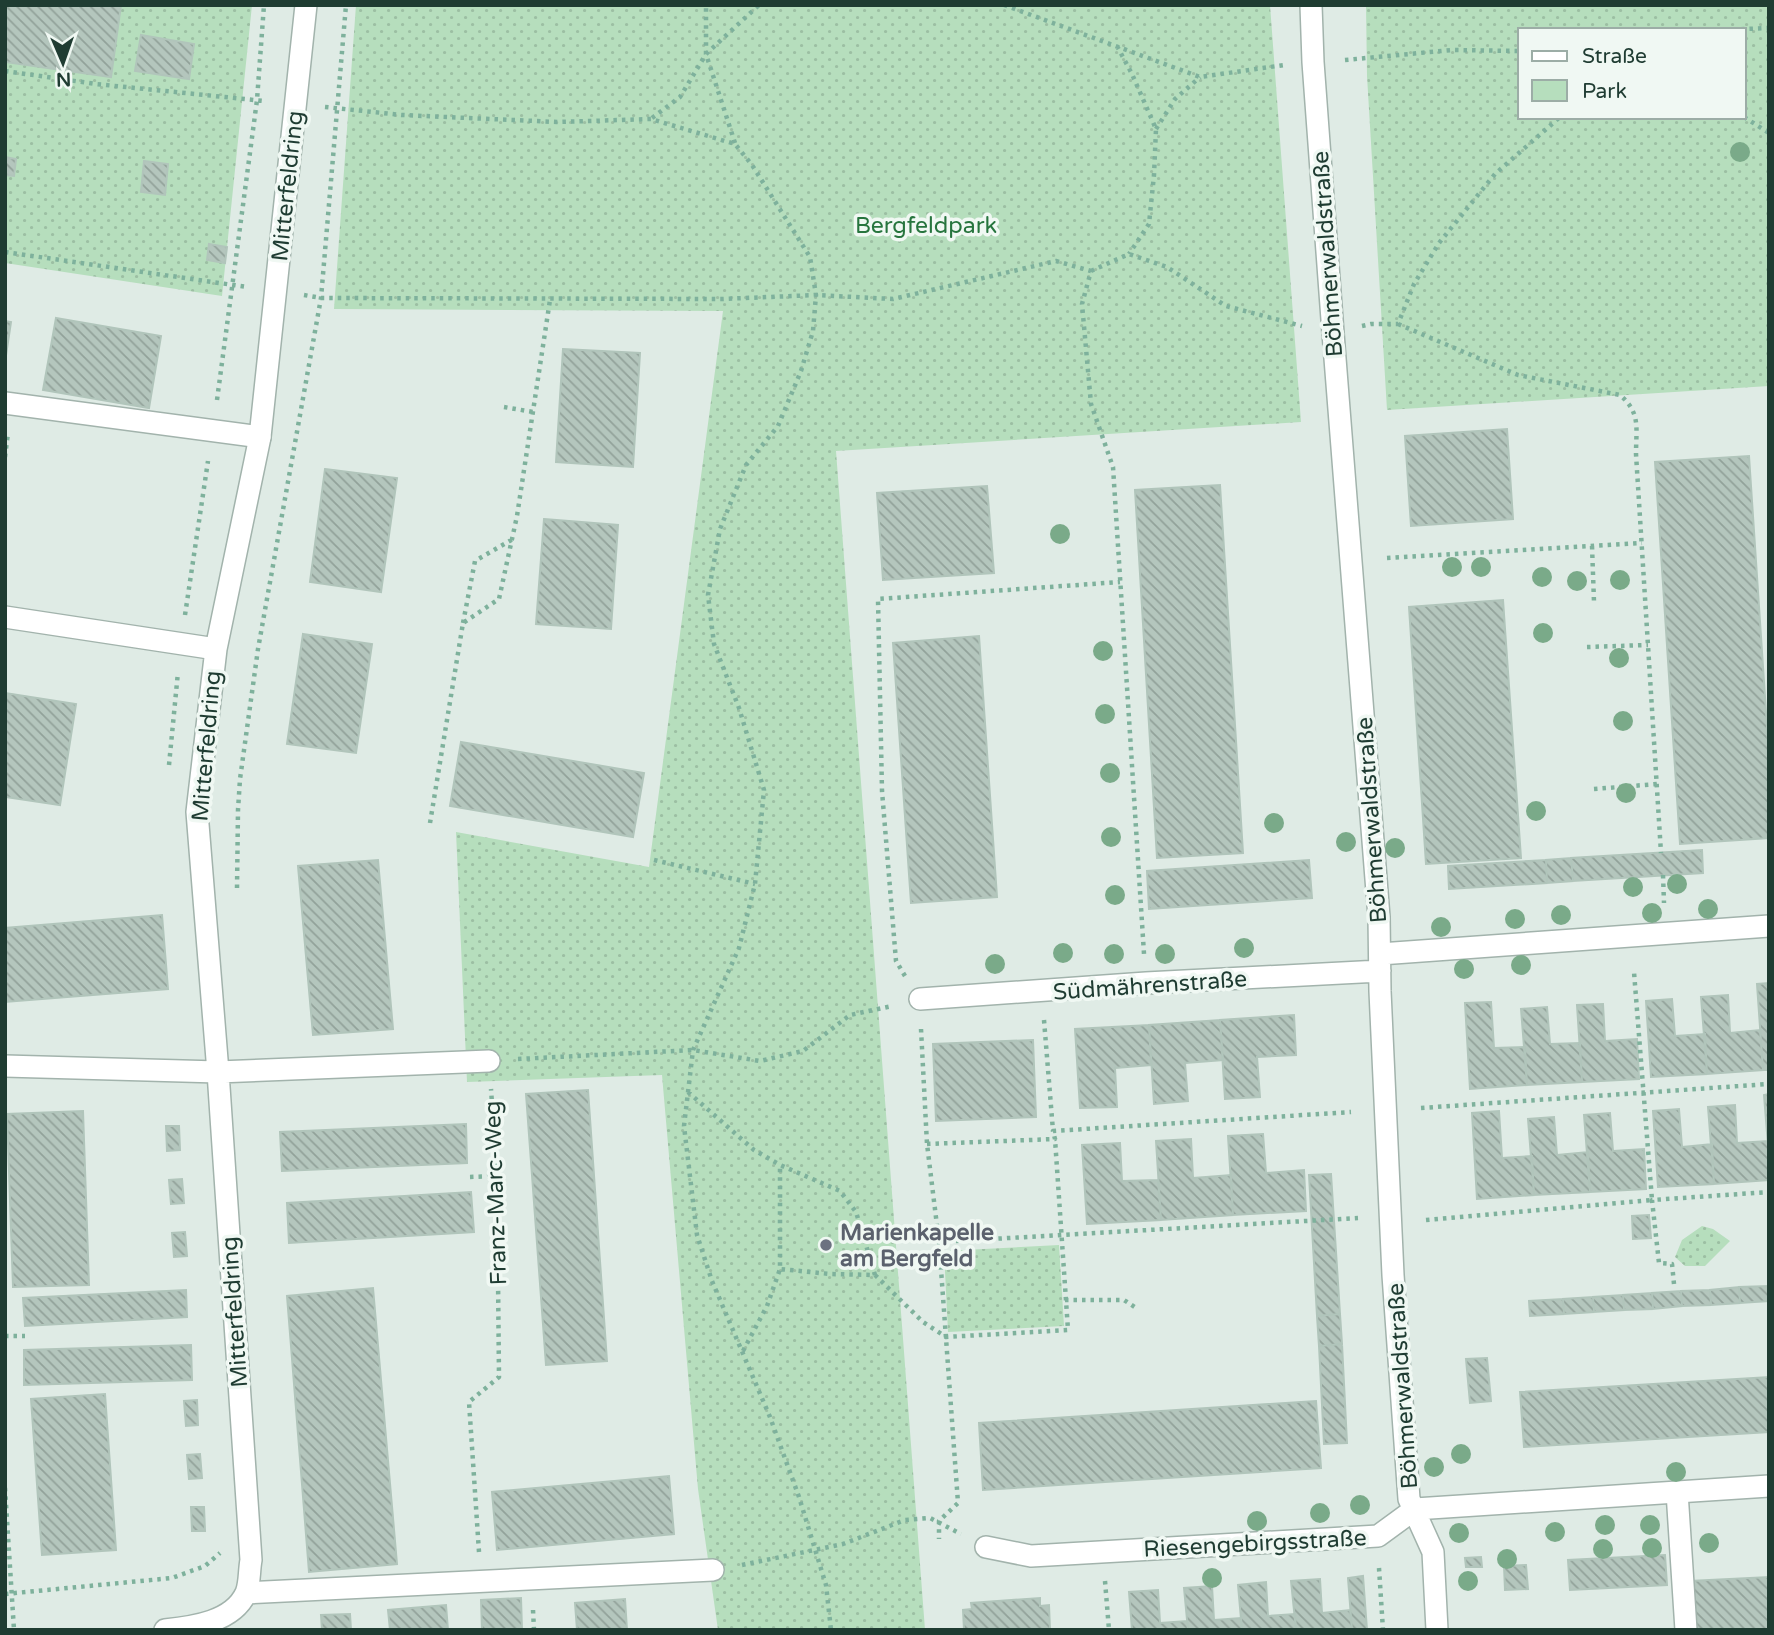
<svg xmlns="http://www.w3.org/2000/svg" width="1774" height="1635" font-family="'Varela Round',sans-serif">
<defs>
<pattern id="green-dots" width="8" height="8" patternUnits="userSpaceOnUse" patternTransform="scale(1.75)"><rect width="8" height="8" fill="#b6debd"/><path d="M2 2h.1M6 6h.1" fill="none" stroke="#9cbfa3" stroke-width="1.8" stroke-linecap="round"/></pattern>
<pattern id="building-back-hatch" width="6" height="6" patternUnits="userSpaceOnUse" patternTransform="scale(1.75)"><rect width="6" height="6" fill="#b4c6bd"/><path d="M-1 5l2 2M0 0l6 6M5-1l2 2" fill="none" stroke="#92a29a"/></pattern>
</defs>
<rect width="100%" height="100%" fill="#dfebe5"/>
<path fill="url(#green-dots)" fill-rule="evenodd" d="M5 5H252L222 296 5 263Z
M356 5H1270L1301 422 836 451 925 1630H718L698 1489 662 1075 467 1082 456 832 649 867 723 311 334 309Z
M1366 5H1769V386L1387 410 1367 76ZM1520 30H1744V117H1520Z
M1702 1226 1713 1229 1730 1241 1705 1266H1685L1675 1257 1682 1240Z
M1059 1245 1064 1326 948 1332 944 1251Z"/>
<path fill="url(#building-back-hatch)" stroke="#b1c5bb" stroke-width="2" d="M5 5H121L111 77 5 62Z
M141 35 194 44 189 79 135 71Z
M5 157 16 159 14 176 5 175Z
M144 161 168 164 165 195 141 192Z
M209 244 227 247 225 263 207 260Z
M56 318 161 336 149 408 43 390Z
M5 321 11 322 5 362Z
M563 349 640 353 633 467 556 462Z
M1507 429 1513 519 1411 526 1405 436Z
M1749 456 1769 757V838L1680 844 1655 462Z
M325 469 397 478 381 592 310 582Z
M1220 485 1243 853 1157 858 1135 490Z
M987 486 994 573 883 580 877 493Z
M544 519 618 525 611 629 536 624Z
M1503 600 1521 858 1426 864 1409 607Z
M303 634 372 644 356 753 287 744Z
M979 636 997 897 911 903 893 643Z
M5 693 76 704 60 805 5 797Z
M461 742 644 773 633 837 450 806Z
M1702 850 1703 873 1573 881 1571 858Z
M1571 858 1573 881 1547 883 1546 860Z
M378 860 393 1029 313 1035 298 866Z
M1309 860 1312 898 1149 909 1147 871Z
M1546 860 1547 883 1449 889 1448 866Z
M162 915 168 989 5 1002V928Z
M1769 983V1070H1763L1757 984Z
M1728 995 1730 1033 1760 1030 1763 1070 1707 1074 1701 997Z
M1672 999 1675 1036 1705 1034 1707 1074 1651 1077 1646 1001Z
M1491 1002 1494 1048 1525 1047 1527 1085 1470 1089 1465 1003Z
M1603 1004 1605 1041 1637 1039 1639 1079 1582 1082 1577 1005Z
M1547 1007 1550 1044 1580 1043 1582 1082 1527 1085 1521 1009Z
M1294 1015 1296 1055 1257 1057 1260 1097 1225 1099 1220 1020Z
M1220 1020 1223 1060 1185 1063 1188 1101 1154 1104 1149 1025Z
M1149 1025 1151 1065 1115 1068 1117 1107 1080 1108 1075 1029Z
M1033 1040 1036 1117 936 1121 933 1044Z
M588 1090 607 1361 546 1365 526 1094Z
M1769 1094V1158L1764 1095Z
M1735 1105 1737 1143 1768 1141 1769 1180 1714 1184 1708 1107Z
M1679 1109 1682 1147 1712 1144 1714 1184 1658 1187 1653 1111Z
M83 1111 89 1285 13 1287 7 1114Z
M1499 1111 1502 1158 1532 1156 1534 1195 1477 1199 1472 1113Z
M1610 1113 1613 1151 1644 1149 1646 1189 1590 1192 1584 1115Z
M1554 1117 1557 1155 1588 1152 1590 1192 1534 1195 1528 1119Z
M466 1124 467 1163 282 1171 280 1132Z
M166 1126H179L180 1150 167 1151Z
M1263 1134 1266 1173 1304 1170 1306 1211 1233 1215 1228 1136Z
M1191 1139 1193 1178 1231 1175 1233 1215 1161 1220 1156 1141Z
M1120 1143 1122 1181 1158 1180 1161 1220 1087 1224 1082 1145Z
M1331 1174 1340 1314 1317 1316 1309 1175Z
M182 1179 184 1203 171 1204 169 1180Z
M471 1192 474 1232 289 1243 287 1203Z
M1649 1215 1651 1238 1633 1239 1632 1216Z
M185 1232 187 1256 174 1257 172 1233Z
M1769 1286V1301L1740 1303 1739 1287Z
M1739 1287 1740 1303 1711 1305 1710 1290Z
M373 1288 397 1564 309 1572 287 1296Z
M186 1290 187 1317 25 1326 23 1298Z
M1710 1290 1711 1305 1682 1306 1681 1291Z
M1681 1291 1682 1306 1653 1309 1652 1293Z
M1652 1293 1653 1309 1624 1310 1623 1295Z
M1623 1295 1624 1310 1594 1312 1593 1297Z
M1593 1297 1594 1312 1564 1314 1563 1299Z
M1563 1299 1564 1314 1530 1316 1529 1301Z
M1340 1314 1342 1344 1319 1346 1317 1316Z
M1342 1344 1347 1443 1324 1444 1319 1346Z
M191 1345 192 1380 24 1385V1350Z
M1487 1358 1491 1401 1470 1403 1466 1359Z
M1769 1377V1432L1524 1447 1520 1392Z
M105 1394 116 1550 42 1555 31 1399Z
M197 1400 198 1425 186 1426 184 1401Z
M1316 1401 1321 1468 983 1490 979 1423Z
M200 1454 202 1478 189 1479 187 1455Z
M669 1476 674 1534 497 1550 492 1492Z
M191 1507H204L205 1531H192Z
M1665 1555 1667 1585 1570 1590 1568 1560Z
M1481 1557 1482 1567H1466L1465 1558Z
M1526 1565 1528 1589 1505 1590 1504 1566Z
M1363 1576 1367 1630H1352L1348 1578Z
M1769 1577V1630H1694L1690 1581Z
M1320 1579 1322 1613 1350 1610 1352 1630H1296L1291 1581Z
M1266 1582 1268 1616 1295 1614 1296 1630H1242L1238 1585Z
M1212 1586 1214 1620 1241 1618 1242 1630H1188L1184 1588Z
M1158 1590 1160 1623 1187 1621 1188 1630H1132L1129 1592Z
M521 1598 522 1630H482L481 1600Z
M1040 1598V1606L1049 1605 1050 1630H964L963 1610 972 1609 971 1603Z
M625 1599 627 1630H577L575 1603Z
M446 1605 448 1630H390L388 1610Z
M350 1614 351 1630H322L321 1615Z"/>
<g fill="none" stroke-linecap="round" stroke-linejoin="round">
<g stroke="#a2b3ac" stroke-width="24">
<path id="lane" d="M5 403 260 437
M1677 1492 1686 1630"/>
</g>
<g stroke="#a2b3ac" stroke-width="24">
<path id="street" d="M1311 5 1313 62 1333 333 1379 917 1380 991 1393 1275 1409 1499 1433 1552 1437 1630
M5 617 216 649
M1380 954 1769 926
M920 999 1146 983 1380 971
M5 1066 218 1072 489 1061
M986 1547 1031 1556 1378 1536 1415 1509 1769 1486
M246 1593 713 1570
M165 1630C193 1627 233 1622 246 1593 250 1584 249 1570 251 1560L218 1072 197 812 216 649 260 437 306 5"/>
</g>
<path stroke="#7eb19c" stroke-width="4.5" stroke-dasharray="3.5 5" stroke-linecap="butt" d="M1004 5 1200 77 1284 65
M1724 30 1769 28
M1117 46 1132 74 1156 129 1154 175 1149 224 1129 254
M1345 60 1452 50 1520 51
M5 71 96 84 264 101
M325 107 402 115 557 122 651 119 735 144 752 165 810 257 816 295 813 331 801 371 778 426 746 465 720 529 708 595 714 644 739 708 764 790 755 884 739 948 693 1050 684 1126 697 1235 712 1281 770 1417 799 1497 826 1585 831 1630
M1744 117 1769 133
M652 118 680 97 706 54V5
M1156 129 1175 99 1200 77
M735 143 706 54 759 5
M5 252 247 287
M1091 271 1129 254 1167 267 1226 306 1302 326
M304 295 321 298 722 299 816 295 893 299 1056 261 1091 271 1082 304 1091 404 1113 467 1144 954
M1398 324 1518 375 1620 395C1641 413 1636 428 1636 454L1661 853
M1362 326 1371 324H1398L1414 284 1439 243 1495 174 1560 117
M217 400 257 100 264 5
M504 407 533 412
M5 457 8 433
M1592 546 1594 602
M1387 558 1642 543
M185 615 208 461
M463 623 475 561 513 539
M1587 647 1648 645
M169 765 178 672
M1594 789 1657 784
M430 823 463 623 499 599 517 516 550 300
M654 860 755 884
M1663 875 1664 903
M237 888 238 810 240 779 258 649 321 298 346 5
M905 976 896 961 882 791 878 599 1120 582
M1044 1020 1053 1131
M921 1029 927 1144 939 1242 958 1503 939 1521V1539
M518 1059 693 1050 760 1061 803 1051 850 1015 892 1006
M688 1092 754 1150 780 1165
M1421 1108 1769 1084
M927 1144 1055 1139 1053 1131 1351 1112
M470 1177 497 1176
M1426 1220 1652 1200 1634 972
M939 1242 1358 1218
M875 1275 923 1322 946 1337 1068 1330 1055 1139
M1674 1284 1672 1264 1659 1263 1652 1200 1769 1192
M1065 1300H1124L1136 1308
M5 1336H25
M743 1351 767 1306 780 1269V1165L840 1191 856 1212 875 1275 830 1274 780 1269
M5 1488 14 1630
M479 1552 469 1402 499 1377 497 1176 491 1089
M742 1565 843 1544 905 1520 930 1518 961 1534
M1379 1568 1383 1630
M1105 1581 1109 1630
M5 1594 172 1578 205 1566 220 1553
M533 1610 534 1630"/>
<use href="#lane" stroke="#fff" stroke-width="21"/>
<use href="#street" stroke="#fff" stroke-width="21"/>
</g>
<g fill="#7aaa89">
<circle cx="1740" cy="152" r="10"/>
<circle cx="1060" cy="534" r="10"/>
<circle cx="1452" cy="567" r="10"/>
<circle cx="1481" cy="567" r="10"/>
<circle cx="1542" cy="577" r="10"/>
<circle cx="1620" cy="580" r="10"/>
<circle cx="1577" cy="581" r="10"/>
<circle cx="1543" cy="633" r="10"/>
<circle cx="1103" cy="651" r="10"/>
<circle cx="1619" cy="658" r="10"/>
<circle cx="1105" cy="714" r="10"/>
<circle cx="1623" cy="721" r="10"/>
<circle cx="1110" cy="773" r="10"/>
<circle cx="1626" cy="793" r="10"/>
<circle cx="1536" cy="811" r="10"/>
<circle cx="1274" cy="823" r="10"/>
<circle cx="1111" cy="837" r="10"/>
<circle cx="1346" cy="842" r="10"/>
<circle cx="1395" cy="848" r="10"/>
<circle cx="1677" cy="884" r="10"/>
<circle cx="1633" cy="887" r="10"/>
<circle cx="1115" cy="895" r="10"/>
<circle cx="1708" cy="909" r="10"/>
<circle cx="1652" cy="913" r="10"/>
<circle cx="1561" cy="915" r="10"/>
<circle cx="1515" cy="919" r="10"/>
<circle cx="1441" cy="927" r="10"/>
<circle cx="1244" cy="948" r="10"/>
<circle cx="1063" cy="953" r="10"/>
<circle cx="1114" cy="954" r="10"/>
<circle cx="1165" cy="954" r="10"/>
<circle cx="995" cy="964" r="10"/>
<circle cx="1521" cy="965" r="10"/>
<circle cx="1464" cy="969" r="10"/>
<circle cx="1461" cy="1454" r="10"/>
<circle cx="1434" cy="1467" r="10"/>
<circle cx="1676" cy="1472" r="10"/>
<circle cx="1360" cy="1505" r="10"/>
<circle cx="1320" cy="1513" r="10"/>
<circle cx="1257" cy="1521" r="10"/>
<circle cx="1605" cy="1525" r="10"/>
<circle cx="1650" cy="1525" r="10"/>
<circle cx="1555" cy="1532" r="10"/>
<circle cx="1459" cy="1533" r="10"/>
<circle cx="1709" cy="1543" r="10"/>
<circle cx="1652" cy="1548" r="10"/>
<circle cx="1603" cy="1549" r="10"/>
<circle cx="1507" cy="1559" r="10"/>
<circle cx="1212" cy="1578" r="10"/>
<circle cx="1468" cy="1581" r="10"/>
</g>
<circle fill="#6b7280" stroke="#f0f8f3" stroke-width="2.5" cx="826" cy="1245" r="7"/>
<g text-anchor="middle" stroke-width="7" stroke-linejoin="round" paint-order="stroke">
<g font-size="23" fill="#1f3c32" stroke="#f0f8f3">
<text transform="translate(287 186) rotate(-84)" y="8">Mitterfeldring</text>
<text transform="translate(1327 254) rotate(-94)" y="8">Böhmerwaldstraße</text>
<text transform="translate(206 746) rotate(-85)" y="8">Mitterfeldring</text>
<text transform="translate(1371 820) rotate(-94)" y="8">Böhmerwaldstraße</text>
<text transform="translate(1150 985) rotate(-4)" y="8">Südmährenstraße</text>
<text transform="translate(495 1193) rotate(-92)" y="8">Franz-Marc-Weg</text>
<text transform="translate(234 1312) rotate(-94)" y="8">Mitterfeldring</text>
<text transform="translate(1402 1386) rotate(-94)" y="8">Böhmerwaldstraße</text>
<text transform="translate(1255 1543) rotate(-3)" y="8">Riesengebirgsstraße</text>
</g>
<g font-size="23" fill="#27753e" stroke="#f0f8f3">
<text x="926" y="233">Bergfeldpark</text>
</g>
<g font-size="23" font-weight="bold" fill="#5b616d" stroke="#f0f8f3" text-anchor="start">
<text x="840" y="1240">Marienkapelle<tspan x="840" dy="26">am Bergfeld</tspan></text>
</g>
</g>
<rect width="1774" height="1635" fill="none" stroke="#1f3c32" stroke-width="14"/>
<rect x="1518" y="28" width="228" height="91" fill="#f0f8f3" stroke="#9cada6" stroke-width="2"/>
<rect x="1532" y="51" width="35" height="10" fill="#ffffff" stroke="#9cada6" stroke-width="2"/>
<text x="1582" y="63" font-size="21" fill="#1f3c32">Straße</text>
<rect x="1532" y="80" width="35" height="21" fill="#b6debd" stroke="#9cada6" stroke-width="2"/>
<text x="1582" y="98" font-size="21" fill="#1f3c32">Park</text>
<g transform="translate(63 63) rotate(178)" stroke="#f0f8f3" stroke-width="5" paint-order="stroke">
<path d="M0-5L12 26L0 18L-12 26Z" fill="#1f3c32"/>
<text y="-10" font-size="19" font-weight="bold" text-anchor="middle" fill="#1f3c32">N</text>
</g>
</svg>
